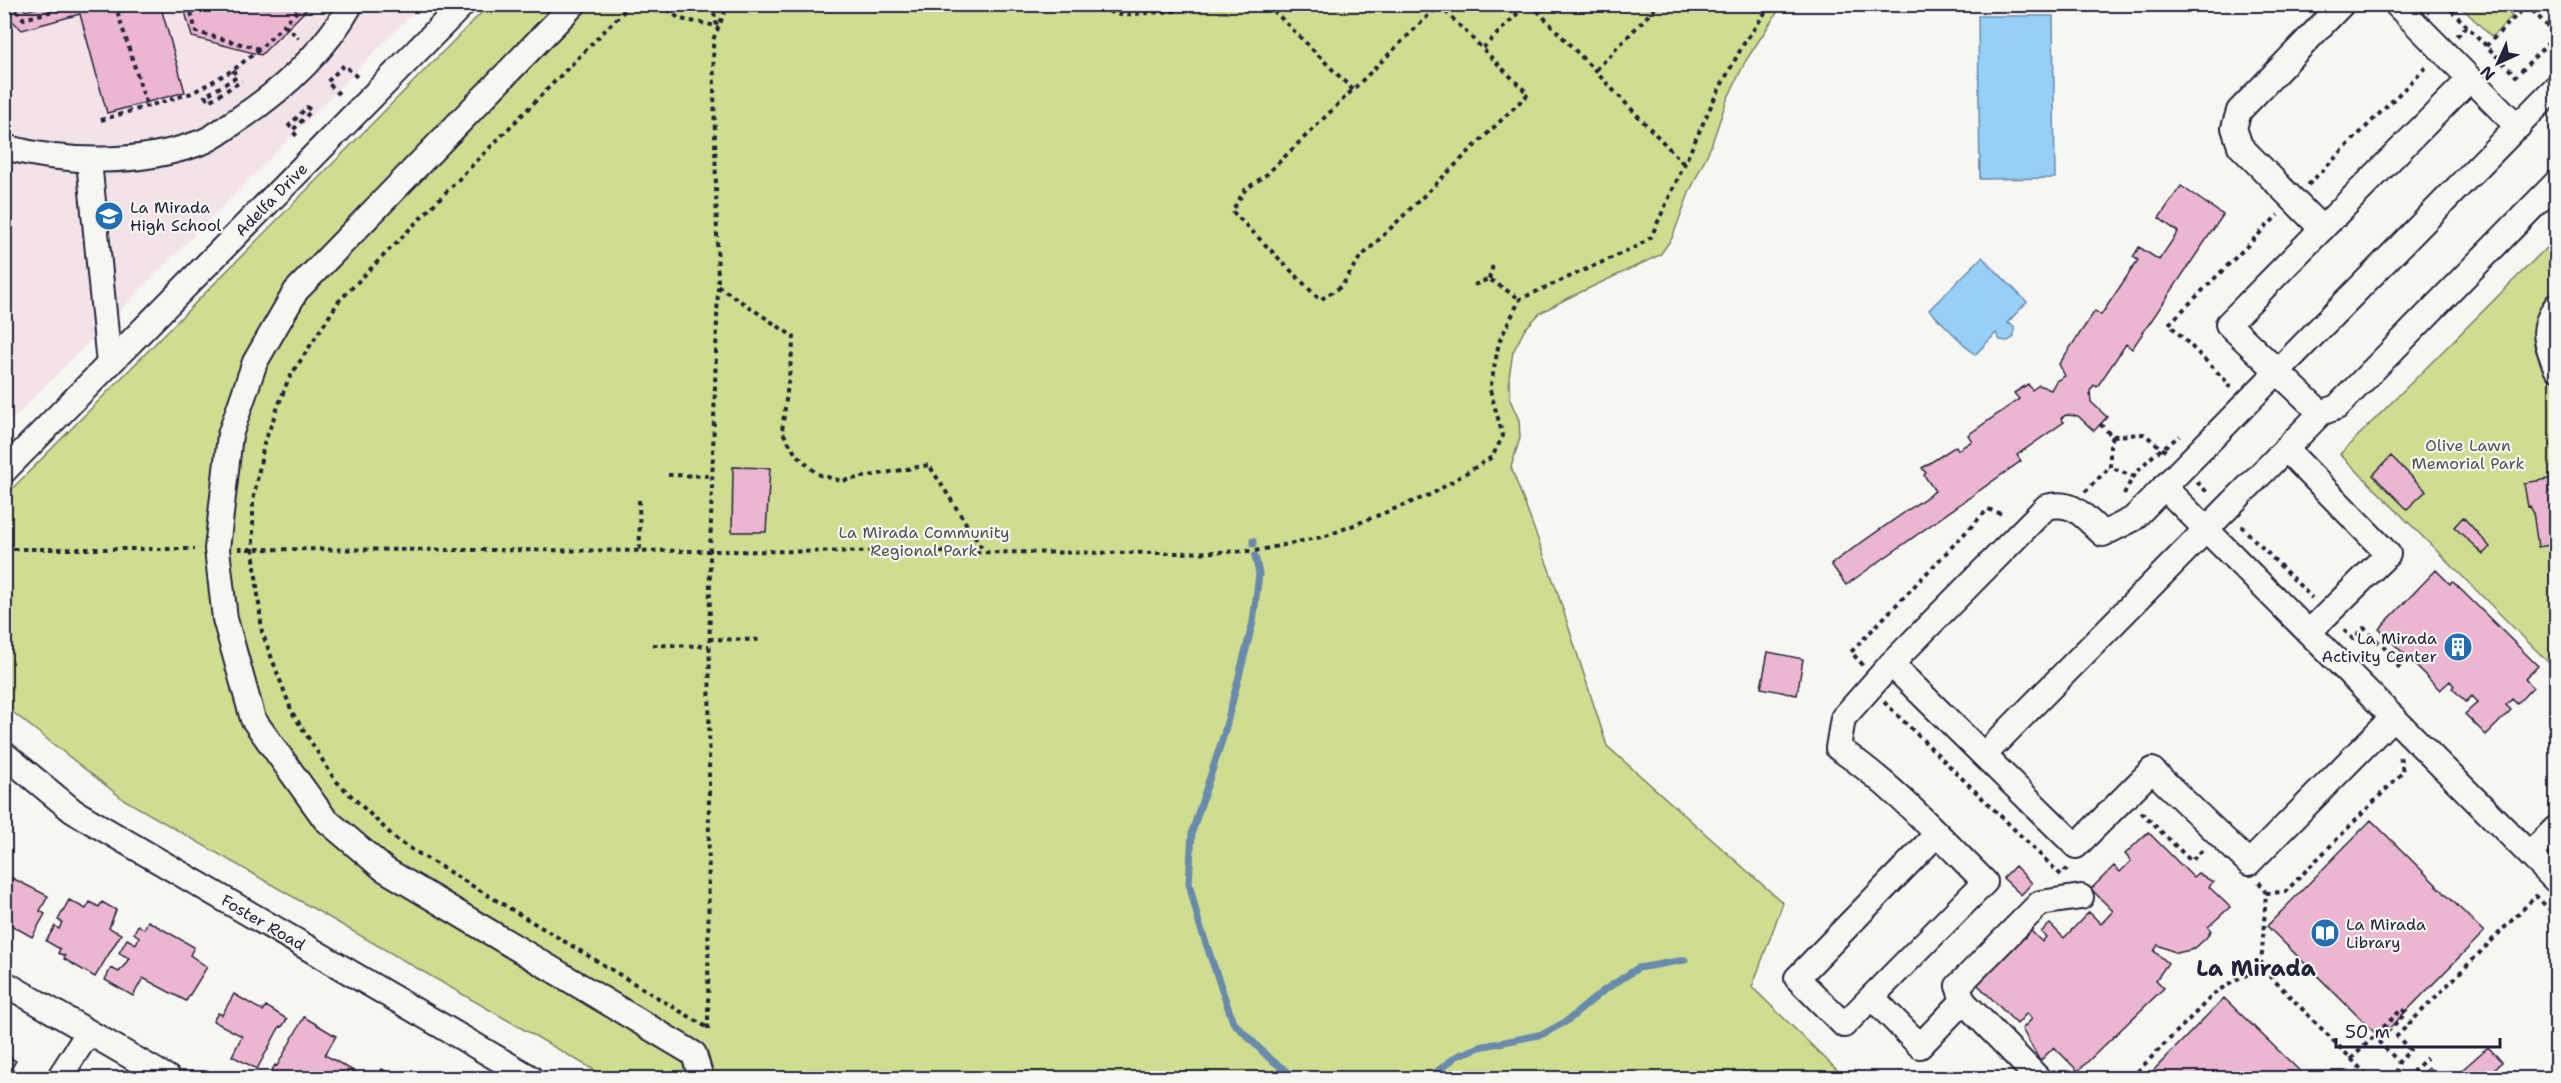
<svg xmlns="http://www.w3.org/2000/svg" width="2561" height="1083" font-family="'Shantell Sans',sans-serif">
<rect width="100%" height="100%" fill="#f6f6f2"/>
<filter id="ink" filterUnits="userSpaceOnUse"><feTurbulence type="fractalNoise" baseFrequency=".0167" numOctaves="2"/><feDisplacementMap in="SourceGraphic" scale="12" xChannelSelector="R" yChannelSelector="G"/><feConvolveMatrix kernelMatrix="1 2 1 2 8 2 1 2 1" color-interpolation-filters="sRGB"/></filter>
<g filter="url(#ink)">
<path fill="#f3e3e8" d="M5 5H421L5 427Z"/>
<path fill="#cedd90" stroke="#788066" stroke-width="1.5" d="M489 5H1782L1745 62 1726 102 1711 146 1689 193 1672 238 1660 255 1566 299 1540 313 1525 329 1513 352 1509 377 1510 400 1519 420 1520 438 1511 467 1556 588 1607 746 1783 903 1752 987 1843 1076 1842 1078H608L123 799 5 706 4 497Z
M2459 5H2500L2512 16 2492 37Z
M2556 238V670L2340 454Z"/>
<path fill="#97d0f7" stroke="#688aac" stroke-width="1.5" d="M1978 16H2053L2055 178 1980 179Z
M1982 257 2027 302 2007 323 2014 326V337L2008 341 2000 340 1996 333 1975 355 1929 310Z"/>
<g fill="none" stroke-linecap="round" stroke-linejoin="round">
<path stroke="#688aac" stroke-width="7" d="M1253 541V544
M1255 556 1259 574 1253 622 1224 734 1192 832 1189 883 1199 923 1233 1022 1269 1058 1296 1078
M1428 1078 1457 1056 1480 1047 1543 1034 1567 1021 1603 991 1638 968 1685 960"/>
</g>
<path fill="#ecb6d0" stroke="#22223b" stroke-width="1.5" d="M4 4H20L26 11 48 4H160L185 92 107 113 80 14 22 30 4 13Z
M183 4H312L261 55 192 37Z
M2181 186 2223 215 2132 349 2126 344 2097 387 2094 385 2090 391 2091 402 2107 417 2094 431 2078 416 2066 415 2061 418 2064 422 2017 455 2021 461 1846 585 1831 564 1935 491 1924 475 1926 473 1922 468 1956 446 1958 450 1972 441 1968 435 2019 399 2014 393 2028 384 2032 390 2039 385 2051 390 2056 381 2065 376 2059 364 2095 311 2101 315 2138 260 2133 257 2139 247 2159 260 2178 232 2159 218Z
M2391 456 2426 491 2407 509 2373 475Z
M733 467 770 468 766 532H732Z
M2556 478V544L2538 547 2533 512 2530 506 2528 507 2524 483Z
M2463 517 2490 547 2483 554 2454 527Z
M2436 570 2450 584 2453 582 2538 666 2525 679 2533 687 2517 704 2512 699 2506 705 2511 710 2486 735 2465 714 2478 702 2472 696 2466 702 2452 688 2454 686 2450 681 2440 690 2379 629Z
M1768 652 1803 659 1797 695 1761 688Z
M2371 820 2484 932 2380 1038 2267 926Z
M2148 832 2193 877 2198 873 2213 882 2209 887 2230 907 2208 927 2211 931 2206 938 2194 949 2177 953 2158 945 2154 951 2168 963 2156 980 2164 988 2078 1071 2054 1047 2040 1061 2022 1029 2032 1019 2027 1013 2017 1024 1975 982 2029 929 2042 942 2046 937 2041 932 2050 924 2064 938 2089 912 2101 924 2113 911 2091 889 2114 866 2120 872 2131 861 2125 854Z
M2015 866 2032 883 2021 895 2003 878Z
M4 874 48 896 40 911 45 914 32 937 4 921Z
M69 900 86 909 90 902 99 907 102 902 116 910 109 928 121 934 95 977 64 959 65 956 58 953 60 949 46 941 55 926 59 929 62 922 58 920Z
M148 921 194 947 190 955 207 967 186 1001 143 978 133 996 105 980 111 968 119 972 126 963 129 958 119 953 127 939 136 944 139 937 134 933 138 925 144 929Z
M234 994 263 1011 266 1006 287 1019 282 1027 280 1026 257 1069 232 1056 242 1036 213 1021 218 1013 222 1015Z
M2224 998 2307 1078H2146Z
M304 1017 336 1036 325 1055 357 1073 354 1078H273L269 1076 275 1065 277 1066Z
M2488 1047 2502 1062 2484 1078H2453Z
M4 1054 16 1061 11 1069 28 1078H4Z
M2429 1068 2439 1078H2417Z
M382 1069 397 1078H376Z"/>
<g fill="none" stroke-linecap="round" stroke-linejoin="round">
<g stroke="#22223b" stroke-width="28">
<g id="minor">
<path d="M574 4 296 291 255 362 230 435 217 549 225 619 253 719 325 819 384 869 694 1054 701 1078"/>
<path d="M2396 4 2518 127"/>
<path d="M4 147C68 164 140 165 202 142 213 138 224 129 233 123 281 92 323 54 351 4"/>
<path d="M89 161 109 364"/>
<path d="M2322 229 2240 146 2234 128 2239 111 2342 4"/>
<path d="M2556 306C2539 332 2547 341 2556 368"/>
<path d="M2321 413 2228 324 2470 79"/>
<path d="M2286 449 2388 554 2309 632"/>
<path id="s1" d="M4 471 463 4"/>
<path d="M2164 487 2556 881"/>
<path d="M1891 664 1843 718 1838 748C1893 785 1938 835 1985 882L1844 1025 1797 978 1937 834"/>
<path d="M2393 717 2249 863 2152 770 2076 846 1891 664 2046 507C2074 500 2083 516 2103 534L2133 519 2556 87"/>
<path id="s2" d="M4 754 73 811 531 1078"/>
<path d="M1984 755 2321 413 2337 407 2556 183"/>
<path d="M2530 854 2556 828"/>
<path d="M4 983 168 1078"/>
<path d="M1872 997 1920 1046 1963 1001 2038 1078"/>
<path d="M1963 1001 1958 986 2040 903 2081 897"/>
<path d="M59 1078 88 1033"/>
</g>
</g>
<path stroke="#22223b" stroke-width="4" stroke-dasharray="4.5 4.5" stroke-linecap="butt" d="M9 4 24 19 78 4
M55 4 57 10
M115 4 147 106
M189 4 196 32 260 49 304 4
M631 4 339 301 288 380 264 444 253 501V549L262 632 292 712 335 780 398 841 708 1028
M660 4 680 19 717 26 712 4
M1083 4 1120 15 1176 11 1199 4
M1267 4 1353 90
M1531 4 1683 163
M2445 4 2516 76 2556 35
M2526 4 2556 35
M1439 5 1528 94 1357 261 1342 286 1320 300 1232 211 1245 190 1267 174Z
M1120 15 1124 4
M284 25 299 38
M2457 36 2467 26
M2486 46 2527 5
M1483 48 1527 4
M233 70 237 77 205 96 209 101 242 81
M1596 70 1659 4
M339 94 327 82 344 65 357 77
M101 120 192 93 233 70 260 49
M288 127 307 107 311 111 292 131 298 137
M2308 185 2428 65
M1489 279 1494 262
M1474 285 1489 279 1520 299
M718 286 794 337 782 431 795 453 817 474 841 481 929 465 983 550
M2228 388 2230 385 2169 324 2278 215
M2100 424 2112 436
M2113 436 2144 434 2169 454
M2113 436 2110 446V467L2132 476
M668 475 713 476
M2197 482 2209 494
M2085 492 2110 467
M2124 494C2136 467 2156 452 2180 436
M639 500 640 552
M2241 526 2312 598
M4 549H195
M238 549 1177 553 1255 551 1326 536 1432 494 1492 457 1503 436 1490 390 1499 342 1520 299 1638 246 1651 237 1716 95 1743 45 1771 4
M2344 630 2353 639 2364 628 2401 664 2396 669
M709 639 762 640
M653 645 709 646
M1863 665 1851 652 1988 509 2005 515
M1884 702 2061 875 2070 866
M2141 812 2191 861 2204 849
M2259 882 2266 893 2261 967 2370 1078
M2266 893 2285 892 2403 772 2400 756
M708 1029 710 553 718 286 713 40 728 4
M2351 1059 2402 1009 2406 1013 2378 1041 2399 1062
M2396 1073 2399 1062 2410 1050 2397 1036 2536 896 2551 911
M2131 1078 2217 991 2261 967
M2391 1078 2396 1073 2401 1078
M2406 1078 2427 1058"/>
<use href="#minor" stroke="#f6f6f2" stroke-width="24"/>
</g>
</g>
<defs>
<g id="school-disc" transform="scale(1.5)"><circle r="9.5" fill="#1f6fb2" stroke="#f6f6f2"/><path d="M0-5L7-2L0 1L-7-2ZM-4 1L0 2.5L4 1V4Q0 6-4 4Z" fill="#fff"/></g>
<g id="building-disc" transform="scale(1.5)"><circle r="9.5" fill="#1f6fb2" stroke="#f6f6f2"/><path d="M-4-6H4V6H1V3H-1V6H-4ZM-2.5-4.3h1.7v1.8h-1.7ZM.8-4.3h1.7v1.8H.8ZM-2.5-1h1.7V.8h-1.7ZM.8-1h1.7V.8H.8Z" fill="#fff"/></g>
<g id="library-disc" transform="scale(1.5)"><circle r="9.5" fill="#1f6fb2" stroke="#f6f6f2"/><path d="M-6-4Q-3-5.5-.7-3.5V5Q-3 3-6 4ZM6-4Q3-5.5 .7-3.5V5Q3 3 6 4Z" fill="#fff"/></g>
</defs>
<g fill-rule="evenodd">
<use href="#school-disc" x="109" y="216"/>
<use href="#building-disc" x="2458" y="647"/>
<use href="#library-disc" x="2325" y="933"/>
</g>
<g text-anchor="middle" stroke-width="4.5" stroke-linejoin="round" paint-order="stroke">
<g font-size="16" fill="#22223b" stroke="#f6f6f2">
<text dy="6" stroke="none"><textPath href="#s1" startOffset="381">Adelfa Drive</textPath></text>
<text dy="6" stroke="none"><textPath href="#s2" startOffset="310">Foster Road</textPath></text>
</g>
<g font-size="16" fill="#22223b" stroke="#f6f6f2" text-anchor="start">
<text x="130" y="213">La Mirada<tspan x="130" dy="18">High School</tspan></text>
<text x="2437" y="644" text-anchor="end">La Mirada<tspan x="2437" dy="18">Activity Center</tspan></text>
<text x="2346" y="930">La Mirada<tspan x="2346" dy="18">Library</tspan></text>
</g>
<g font-size="16" fill="#4d5150" stroke="#f6f6f2">
<text x="2468" y="451">Olive Lawn<tspan x="2468" dy="18">Memorial Park</tspan></text>
<text x="924" y="538">La Mirada Community<tspan x="924" dy="18">Regional Park</tspan></text>
</g>
<g font-size="22" font-weight="bold" fill="#22223b" stroke="#f6f6f2">
<text x="2256" y="976">La Mirada</text>
</g>
</g>
<rect width="2561" height="1083" fill="none" stroke="#f6f6f2" stroke-width="24"/>
<rect x="12" y="12" width="2537" height="1059" fill="none" stroke="#22223b" stroke-width="2" filter="url(#ink)"/>
<g transform="translate(2498 63) rotate(225)" stroke="#f6f6f2" stroke-width="4.5" paint-order="stroke">
<path d="M0-4.5L10 22L0 15L-10 22Z" fill="#22223b"/>
<text y="-9" font-size="16" font-weight="bold" text-anchor="middle" fill="#22223b">N</text>
</g>
<path d="M2336 1038v9h164v-9" fill="none" stroke="#22223b" stroke-width="3"/>
<text x="2345" y="1038" font-size="18" fill="#22223b" stroke="#f6f6f2" stroke-width="4.5" paint-order="stroke">50 m</text>
</svg>
